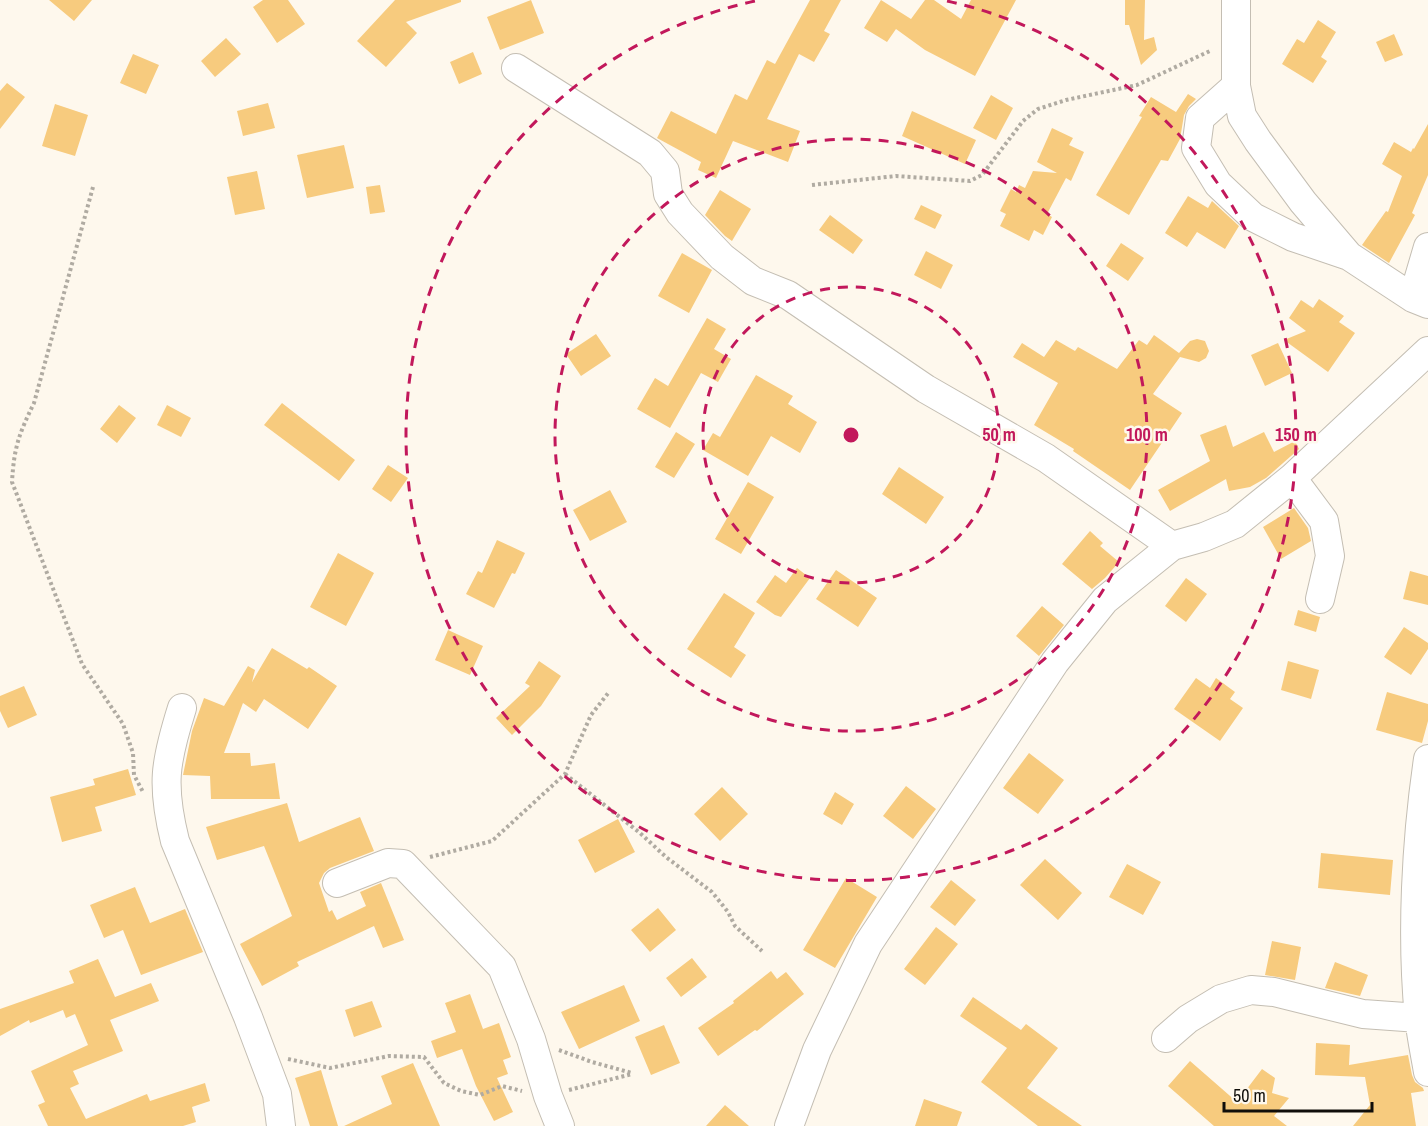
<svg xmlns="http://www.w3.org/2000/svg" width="1428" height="1126" font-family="'Archivo Narrow',sans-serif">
<rect width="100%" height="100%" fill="#fef8ed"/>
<path fill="#f7cb7e" d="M49 0H92L74 21Z
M263 0H288L305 24 277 43 253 7Z
M395 0H461V2L406 22 417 33 386 67 357 41Z
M531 0 544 33 500 50 487 17Z
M810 0H841L824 31 830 34 814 62 799 54 767 119 800 131 788 162 733 141 716 178 698 170 701 162 657 138 671 111 716 134 735 94 747 100 767 60 775 64Z
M881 0 911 19 925 0H934L961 19 971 0H1016L975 76 925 50 896 29 887 42 864 28Z
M1125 0H1145L1144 40 1154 37 1157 50 1141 65 1129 25H1125Z
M1318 20 1336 32 1321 57 1327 61 1313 83 1282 64 1297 39 1304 43Z
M1394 34 1403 55 1385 62 1376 42Z
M226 38 241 54 215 77 201 61Z
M473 52 482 74 459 84 450 62Z
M133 54 159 65 146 94 120 83Z
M7 83 25 97 0 129V91Z
M1188 94 1196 99 1189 106 1184 115 1180 139 1168 161 1161 160 1129 215 1096 195 1142 117 1139 116 1151 97 1176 112Z
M991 95 1013 108 996 140 973 128Z
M268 103 275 128 243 136 237 111Z
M55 104 88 115 75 156 42 146Z
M912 111 976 140 965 164 902 136Z
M1428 124V175L1412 213 1415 215 1389 263 1362 245 1386 211 1388 212 1402 176 1382 164 1394 142 1411 152 1413 148 1414 149Z
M1052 128 1073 138 1069 145 1084 152 1071 181 1066 178 1047 214 1052 217 1043 235 1034 230 1029 241 1000 226 1006 214 1000 211 1011 189 1016 192 1019 185 1025 188 1033 171 1057 173 1037 162Z
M344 145 354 188 307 198 297 155Z
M257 171 265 209 235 215 227 177Z
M380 185 385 212 370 214 366 187Z
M720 190 751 209 732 241 725 236 705 215Z
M1188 196 1208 208 1212 201 1239 226 1225 249 1197 232 1187 247 1165 233Z
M921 205 942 215 935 229 914 219Z
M830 215 863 240 853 254 819 230Z
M1121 243 1144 258 1128 281 1106 266Z
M926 251 953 265 941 289 914 275Z
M682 253 712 270 689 313 658 296Z
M1319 299 1344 316 1339 322 1355 333 1328 372 1284 340 1306 331 1289 318 1301 300 1313 308Z
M707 318 726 329 714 349 731 359 718 382 701 373 670 428 637 409 655 378 668 386Z
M596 334 611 356 581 376 566 354Z
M1154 335 1179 353 1190 341 1197 339 1205 341 1209 351 1206 358 1199 362 1180 357 1153 394 1182 413 1130 490 1073 451 1074 449 1034 425 1058 383 1013 357 1022 343 1044 357 1056 340 1075 351 1078 347 1117 369 1139 340 1147 345Z
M1278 343 1292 373 1265 386 1251 355Z
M756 375 793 396 788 404 817 422 800 453 771 436 748 476 703 450 713 433 720 437Z
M282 403 355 460 339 481 264 425Z
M119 405 136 418 117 443 100 429Z
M167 405 191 418 181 437 157 425Z
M1226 425 1233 447 1264 432 1274 452 1295 441 1299 449 1266 478 1250 487 1229 491 1226 479 1170 511 1158 490 1210 461 1200 435Z
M676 432 695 444 674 478 655 467Z
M388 465 408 478 391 502 372 489Z
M899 467 944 497 926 524 882 494Z
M748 482 774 497 741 554 715 539Z
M610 490 627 522 590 541 573 510Z
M1294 508 1308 528 1311 541 1281 559 1263 527Z
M1090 531 1103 543 1100 546 1119 562 1105 578 1092 589 1062 564Z
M497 540 525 553 515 574 512 573 494 608 466 594 478 571 482 573Z
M338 553 374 573 346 626 310 607Z
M797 568 810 578 781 617 775 615 756 602 775 575 786 583Z
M836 570 877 598 858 627 816 599Z
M1410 571 1428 576V605L1403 599Z
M1186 578 1207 594 1186 622 1165 606Z
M724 593 755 613 734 647 746 655 731 678 687 649Z
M1042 606 1064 625 1039 656 1016 636Z
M1298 610 1320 617 1316 632 1294 625Z
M1404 627 1428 643V649L1411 675 1384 657Z
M448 630 483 646 470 675 435 660Z
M272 648 307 669 309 667 337 686 308 729 264 699 256 712 243 703 224 753H250L251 766 275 763 280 799H211L210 776 183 775 192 731 204 698 224 706 248 666 255 670 252 682Z
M539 661 561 676 541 706 512 735 496 718 530 686 525 683Z
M1288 661 1319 670 1311 699 1281 690Z
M1196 678 1210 688 1216 678 1235 692 1230 699 1243 708 1220 741 1174 709Z
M24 686 37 715 8 728 0 711V696Z
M1387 692 1428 704V721L1422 743 1376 730Z
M1029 753 1064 780 1038 814 1003 788Z
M128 769 136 795 95 807 102 831 62 842 50 797 95 785 93 779Z
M906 786 936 809 913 839 883 816Z
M722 787 748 814 720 841 694 814Z
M835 792 854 804 842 825 823 814Z
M287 803 299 842 360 817 374 851 330 868 324 873 319 883 329 912 332 910 337 920 366 906 360 892 381 883 404 940 383 948 374 926 297 962 299 966 262 986 240 944 292 916 264 846 217 860 206 827Z
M618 819 635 852 595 873 578 840Z
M1321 853 1393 860 1390 895 1318 888Z
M1045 859 1082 893 1058 920 1020 885Z
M1127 864 1161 882 1143 915 1109 897Z
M846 878 877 897 835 968 803 950Z
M951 880 976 900 955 926 930 907Z
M135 887 150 923 185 909 203 952 141 975 123 930 104 938 90 905Z
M658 908 676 930 650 952 631 930Z
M936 927 958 944 925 985 904 969Z
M1272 941 1301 947 1295 980 1265 975Z
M692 958 707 977 681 997 666 978Z
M98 959 115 997 151 983 159 1001 110 1020 123 1051 73 1071 79 1084 70 1088 86 1119 147 1094 150 1101 205 1083 210 1101 192 1107 196 1122 183 1126H48L38 1105 45 1102 31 1071 88 1045 75 1014 66 1018 63 1010 30 1023 29 1020 0 1036V1009L74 983 69 971Z
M1335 962 1368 975 1360 996 1325 988Z
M771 971 777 979 786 972 804 994 757 1031 755 1030 718 1056 698 1028 734 1003 733 1001Z
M624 985 640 1021 579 1049 561 1012Z
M470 994 483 1029 499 1023 511 1057 503 1060 508 1074 497 1078 513 1112 494 1121 476 1086 462 1049 437 1058 431 1041 456 1032 445 1003Z
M973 997 1021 1030 1026 1024 1058 1048 1027 1088 1082 1126H1038L981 1082 1007 1048 960 1016Z
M372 1001 382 1027 354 1037 345 1010Z
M664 1025 680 1063 651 1075 635 1037Z
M1316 1043 1350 1045 1349 1065 1408 1055 1412 1075 1415 1082 1423 1088 1424 1091 1411 1093 1416 1126H1353L1370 1105 1365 1077 1315 1075Z
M1190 1061 1237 1102 1262 1069 1275 1078 1272 1093 1289 1098 1274 1116 1287 1126H1214L1168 1086Z
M413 1063 440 1126H344L392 1104 381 1076Z
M321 1070 338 1126H310L295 1078Z
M924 1099 962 1112 957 1126H915Z
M725 1105 749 1126H706Z"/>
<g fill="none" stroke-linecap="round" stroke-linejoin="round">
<g stroke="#c4beb3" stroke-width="30">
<path id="minor" d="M1236 0V86L1242 116 1258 141 1303 202 1349 256 1413 298 1428 304
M516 68 650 153 665 171 668 194 680 213 722 257 753 281 788 295 926 389 1046 458 1172 546
M1236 86 1200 118 1196 148 1218 184 1253 217 1293 237 1349 256
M1413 298 1428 247
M1292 478 1324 521 1330 556 1320 599
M182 708C165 762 161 785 175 841L248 1017 277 1094 281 1126
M1428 759C1416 841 1411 935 1419 1017 1421 1036 1425 1054 1428 1072
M337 883 388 863 403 864 502 967 531 1039 548 1096 560 1126
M1166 1038 1188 1019 1221 999 1251 990 1274 992 1363 1014 1419 1018
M789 1126 817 1050 868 944 1055 662 1105 600 1172 546 1204 537 1235 524 1292 478 1428 351"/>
</g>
<path stroke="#b0aba2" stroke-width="4" stroke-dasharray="3 3" stroke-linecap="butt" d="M812 185 896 176 970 181 982 175 1023 121 1038 109 1066 100 1137 85 1212 50
M93 187 34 403C19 434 14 447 12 482L82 664 123 724 133 753 134 775 143 792
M565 774 640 833 666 857 712 892 728 912 735 926 762 951
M430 857 492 841 565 774 591 715 609 692
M559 1050 592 1062 632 1073
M288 1059 330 1068 389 1056 424 1057 444 1083 461 1091 480 1095 502 1086 522 1091
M569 1090 632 1074"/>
<use href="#minor" stroke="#fff" stroke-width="28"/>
</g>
<g fill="none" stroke="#c2185b" stroke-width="3" stroke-dasharray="10 8">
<circle cx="851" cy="435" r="148"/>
<circle cx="851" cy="435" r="296"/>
<path d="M947 1A445 445 0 1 1 755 1"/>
</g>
<circle cx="851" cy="435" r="9" fill="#c2185b" stroke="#fef8ed" stroke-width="3"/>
<g font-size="18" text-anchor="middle" font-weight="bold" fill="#c2185b" stroke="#fef8ed" stroke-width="5" stroke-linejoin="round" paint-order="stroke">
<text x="999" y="441">50 m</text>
<text x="1147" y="441">100 m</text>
<text x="1296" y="441">150 m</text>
</g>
<path d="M1224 1102v9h148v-9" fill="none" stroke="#100e0a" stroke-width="3"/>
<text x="1233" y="1102" font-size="18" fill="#100e0a" stroke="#fef8ed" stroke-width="4.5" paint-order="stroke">50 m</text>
</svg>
